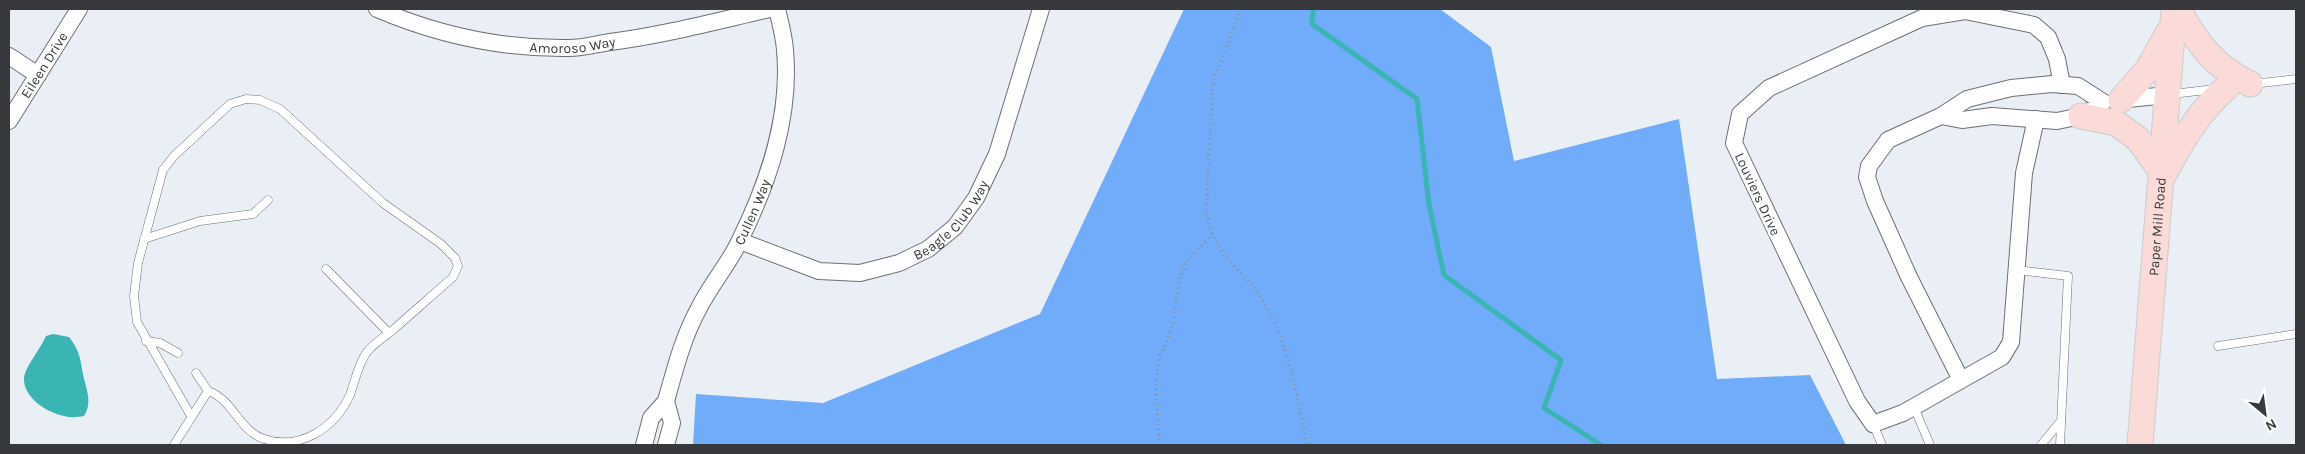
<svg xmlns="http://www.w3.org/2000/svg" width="2305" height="454" font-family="Karla,sans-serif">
<rect width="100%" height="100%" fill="#eaeff6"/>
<path fill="#70acfa" d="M1184 9H1440L1491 47 1514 161 1679 119 1717 379 1810 375 1846 445H693L696 394 823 403 1040 314Z"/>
<path fill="#3bb4b4" d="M53 334 69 337C80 351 80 358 83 374 86 389 93 402 84 416 78 417 71 418 64 416 48 413 23 398 24 378 25 367 41 348 46 336Z"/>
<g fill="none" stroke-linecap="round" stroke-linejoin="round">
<path stroke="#3bb4b4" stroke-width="5" d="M1313 9 1312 24 1417 99 1429 205 1444 275 1561 360 1544 408 1601 445"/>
<g stroke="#6c7076" stroke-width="9">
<path id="service" d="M2253 84 2296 79
M2172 94 2215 89
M144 239 200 221 253 214 268 200
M326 269 389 333
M2017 270 2068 276 2060 445
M146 341 160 343 178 353
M2218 346 2296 334
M196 373 208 391
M1914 407 1930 445
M1873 424 1882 445
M174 445 208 391C233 399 238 430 264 439 300 451 335 428 350 395 355 381 358 364 367 352 373 344 384 337 393 330 413 312 433 295 453 277L458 266 455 258 441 244 383 203 280 109 260 100 246 99 230 104 174 156 163 170 138 263 134 296 137 322 191 416
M2041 445 2060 422"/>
</g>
<g stroke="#6c7076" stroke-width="18">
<g id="minor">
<path id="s1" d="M377 9C438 35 503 49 569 48 583 48 597 44 610 42 664 35 717 21 770 9"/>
<path d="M9 56 38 75"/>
<path d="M2118 100 2167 95"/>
<path d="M1941 116 1962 120 1992 116 2057 121 2081 116 2089 111"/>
<path d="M2036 119 2024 173 2011 342 2002 357 1903 413 1873 424 1857 401 1734 143 1740 114 1769 88 1922 18 1965 11 2034 25 2048 37 2057 59 2062 85"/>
<path id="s2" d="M9 121 79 9"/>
<path id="s3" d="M740 241 819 271 860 273 899 263 928 249 955 227 976 198 997 154 1041 9"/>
<path d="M1961 380 1909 277 1875 201 1867 177 1869 166 1888 140 1941 116 1967 99 2011 88 2052 84 2078 86 2103 102"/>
<path id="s4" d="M666 401C675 369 683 337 699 308 711 284 729 264 740 240 769 181 791 116 785 50 784 36 780 22 777 9"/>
<path d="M644 445 651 418 666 401 672 423 666 445"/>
</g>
</g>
<g stroke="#cbcccc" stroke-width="27">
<g id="primary">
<path d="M2178 9C2197 43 2214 67 2250 84"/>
<path d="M2121 100 2148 69 2168 33"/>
<path d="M2081 116 2116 123 2138 139 2161 171"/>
<path d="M2164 174C2182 141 2198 112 2227 87"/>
<path id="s5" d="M2140 445 2174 9"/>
</g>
</g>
<path stroke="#8a8d92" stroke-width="3" stroke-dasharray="1 4" stroke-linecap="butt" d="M1241 9 1213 81 1206 214C1210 228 1214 240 1222 252 1234 269 1252 281 1262 299 1289 343 1297 396 1307 445
M1159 445 1156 379 1159 359 1173 325 1180 277 1187 261 1212 234"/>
<use href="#service" stroke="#fff" stroke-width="8"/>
<use href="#minor" stroke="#fff" stroke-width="16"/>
<use href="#primary" stroke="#fadbd7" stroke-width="25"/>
</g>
<g text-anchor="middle" stroke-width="5" stroke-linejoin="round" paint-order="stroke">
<g font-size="14" fill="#37393c" stroke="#fff">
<text dy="5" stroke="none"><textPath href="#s1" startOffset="201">Amoroso Way</textPath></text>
<text dy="5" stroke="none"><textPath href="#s2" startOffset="66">Eileen Drive</textPath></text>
<text transform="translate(1758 194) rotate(65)" y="5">Louviers Drive</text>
<text dy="5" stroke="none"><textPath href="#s4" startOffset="209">Cullen Way</textPath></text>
<text dy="5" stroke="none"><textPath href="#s3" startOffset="235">Beagle Club Way</textPath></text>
<text dy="5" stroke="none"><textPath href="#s5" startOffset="219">Paper Mill Road</textPath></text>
</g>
</g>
<rect width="2305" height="454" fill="none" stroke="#37393c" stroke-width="20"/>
<g transform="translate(2265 414) rotate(151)" stroke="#ffffff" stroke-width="4" paint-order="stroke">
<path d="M0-4L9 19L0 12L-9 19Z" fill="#37393c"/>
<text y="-8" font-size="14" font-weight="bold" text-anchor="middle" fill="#37393c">N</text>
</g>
</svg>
